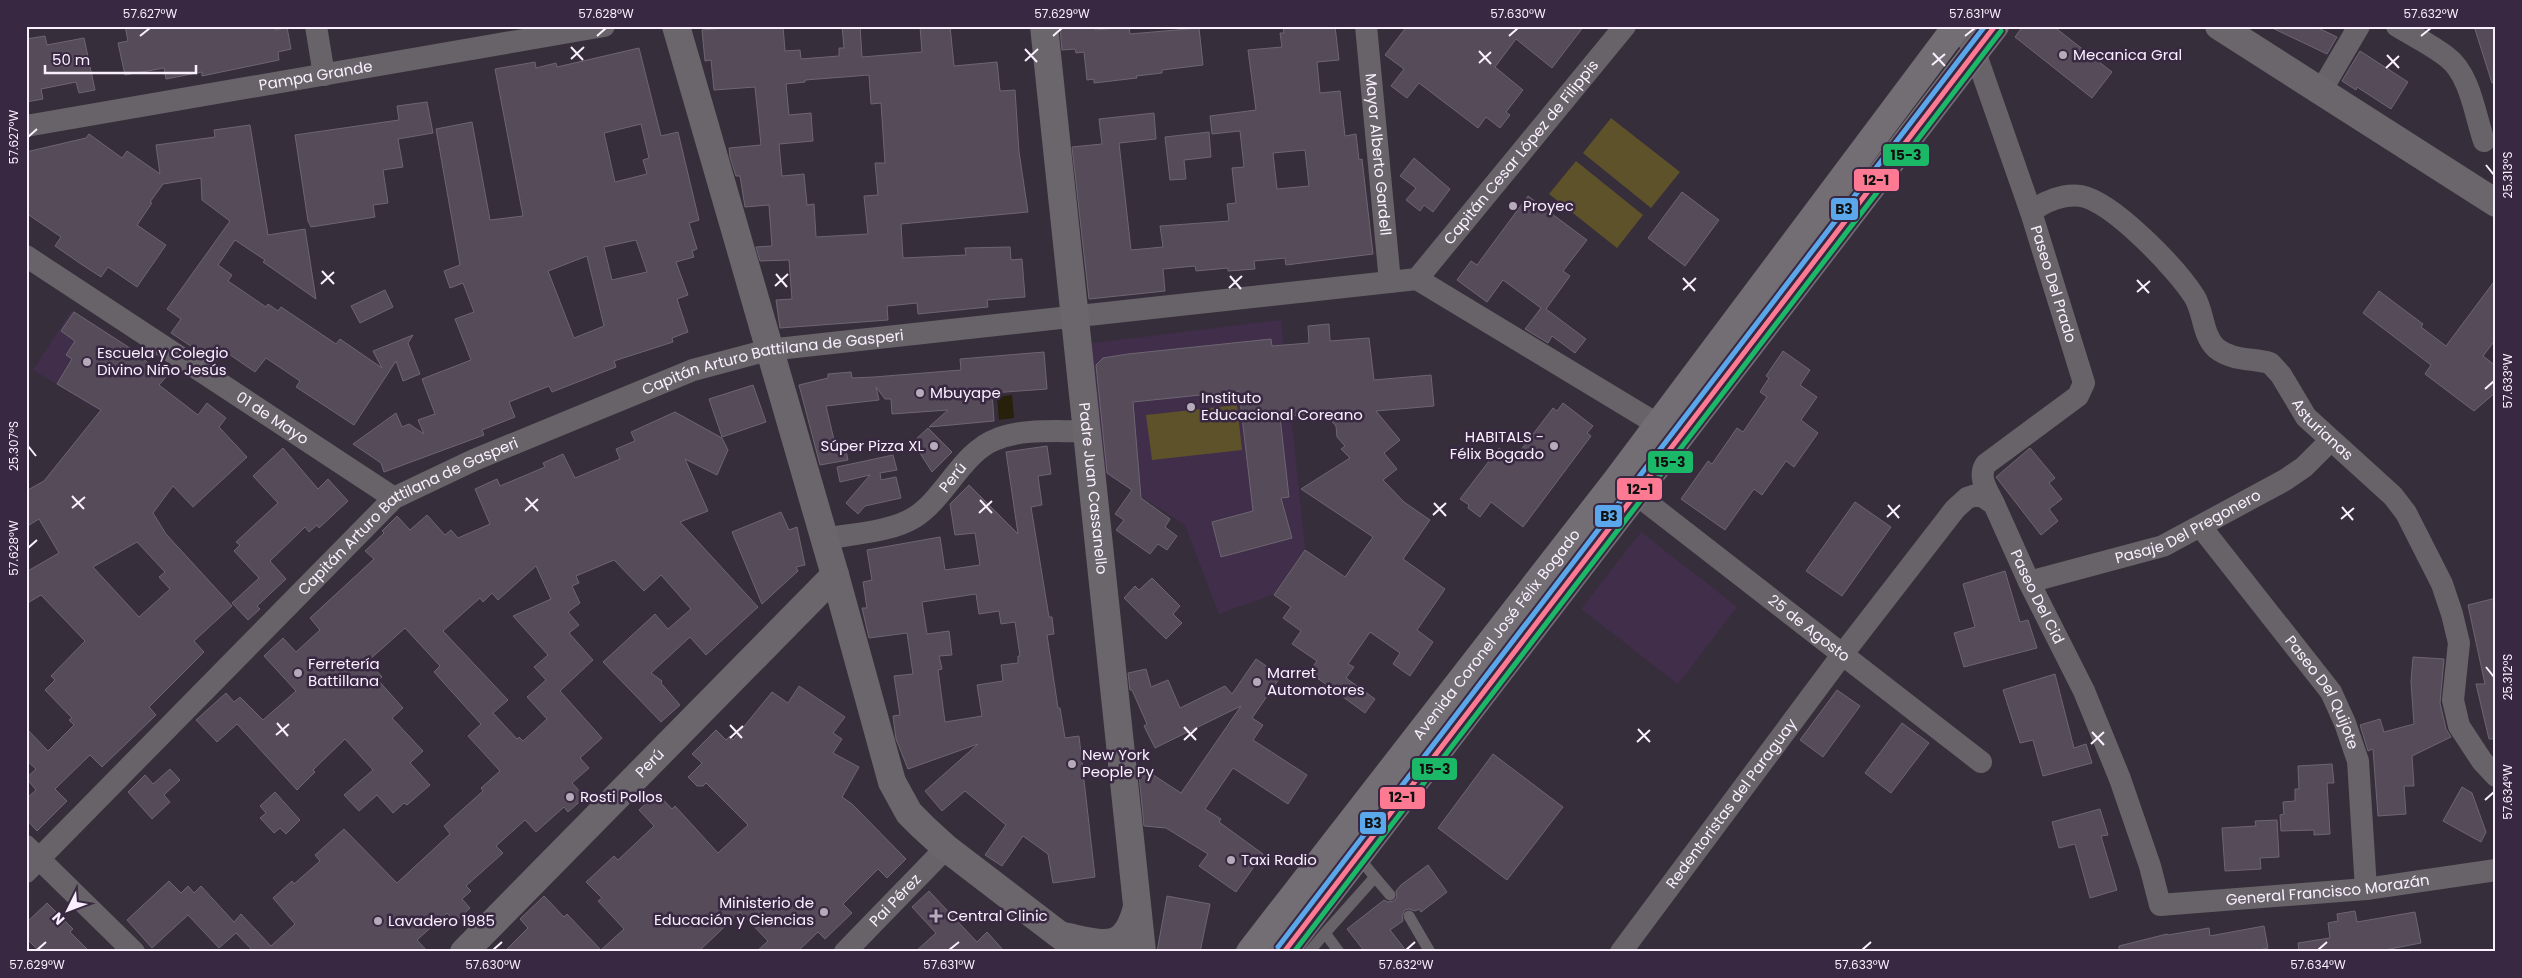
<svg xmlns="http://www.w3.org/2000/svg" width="2522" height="978" font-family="Poppins,sans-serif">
<rect width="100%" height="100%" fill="#372e3b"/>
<path fill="#412e4b" d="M72 310 141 354 128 373 123 370 98 410 33 370Z
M1281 320 1305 549 1274 594 1219 614 1185 525 1098 469 1085 344Z
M1641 532 1737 607 1678 684 1581 609Z"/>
<path fill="#5d522a" d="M1611 118 1680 172 1651 208 1583 153Z
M1576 161 1643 215 1617 248 1549 194Z
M1237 405 1242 450 1152 460 1146 415Z"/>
<path fill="#27200a" d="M1012 395 1014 418 999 420 997 397Z"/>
<path fill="#554b59" stroke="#6d6671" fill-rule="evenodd" d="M125 26H274L275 30 287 27 291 49 278 52 279 60 202 76V72L166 79 164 68 125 75 118 43 128 41Z
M753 26H783L785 51 800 50 801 59 839 56V48H844L842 26H860L862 57 922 52 920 26H950L954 66 997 62 1000 91 1015 90 1019 152 1028 212 901 224 903 258 966 255 965 248 1010 247 1011 260 1022 259 1025 297 987 300 988 307 918 314 917 303 887 306 888 320 780 328 776 300 792 299 789 260 760 261 756 247 772 246 769 205 745 207 740 176H736L730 157 729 148 761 145 755 87 714 90 711 60 705 61 702 30ZM869 75 871 104 881 103 885 163H875L878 195 864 196 868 234 816 237 814 204 807 205 804 174 782 176 779 144 813 141 811 113 789 115 786 84 805 82V80Z
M1079 26H1095V30L1129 27 1130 34 1199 28 1203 65 1162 70V73L1136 76 1137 78 1094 83V79L1087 80 1084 52 1076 53 1075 49 1062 50 1060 28Z
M1283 26H1335L1339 60 1317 62 1320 93 1340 91 1345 136 1356 134 1359 160 1362 159 1373 254 1286 265 1285 258 1254 261 1255 269 1228 271V268L1196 271 1195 266 1163 269 1165 291 1089 299 1072 147 1102 144 1099 119 1154 113 1156 139 1119 143 1131 250 1163 247 1160 226 1229 221 1227 204 1236 203 1232 168 1244 167 1240 131 1212 134 1210 116 1256 110 1248 50 1282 47 1280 33H1284ZM1305 150 1309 186 1277 189 1273 153Z
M1407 26H1584L1552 68 1516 39 1495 67 1523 90 1506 112 1510 115 1500 128 1486 117 1478 128 1419 83 1407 98 1391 86 1404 69 1385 55Z
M2023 26H2053L2112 72 2092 98 2015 37Z
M2268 26H2314L2337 37 2327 54Z
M2474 26H2496V82L2492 83Z
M45 36 47 45 84 38 95 90 79 93 76 82 41 89 43 99 26 102V39Z
M639 48 661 136 678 132 699 220 689 223 697 249 692 251 694 257 676 262 688 295 677 299 688 332 672 338 673 342 614 361 616 367 552 392 549 386 509 402 515 417 482 430 484 435 384 472 381 463 353 444 396 413 402 427 409 424 424 434 418 420 435 414 422 379 471 360 455 319 474 312 463 283 450 288 444 271 460 265 436 129 472 122 490 220 523 216 495 69 535 62 536 68 556 63 557 67ZM641 124 649 158 643 160 647 174 615 182 604 133ZM636 240 647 272 612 280 604 247ZM587 256 604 326 574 338 548 271Z
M2360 51 2408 82 2391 109 2357 87 2356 90 2342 81Z
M427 102 433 133 398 139 403 167 383 170 388 203 373 205 375 217 311 227 308 221 295 135 399 120 397 106Z
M250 125 268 235 305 229 316 299 263 262 265 260 235 240 218 265 232 275 228 281 266 307 268 304 278 311 281 307 336 344 340 339 382 368 373 351 413 335 408 343 420 374 403 381 396 361 354 425 296 387 300 381 266 358 255 372 223 350 215 362 171 333 181 319 167 309 230 221 202 200 201 178 163 184 150 202 152 203 137 225 166 245 137 287 108 267 101 277 81 264 55 246 61 237 26 213V152L86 138 89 134 122 158 127 151 160 174 156 145 215 137 214 130Z
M1209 132 1211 157 1184 160 1186 179 1170 180 1165 137Z
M1414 158 1450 189 1433 212 1424 205 1420 211 1406 200 1416 188 1400 176Z
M1682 192 1719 220 1685 266 1648 238Z
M1528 196 1587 240 1563 271 1570 276 1546 309 1586 339 1575 353 1552 336 1548 343 1525 329 1541 308 1503 280 1487 302 1457 280 1471 261 1477 265Z
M2496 279V339L2483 356 2496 366V392L2474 411 2425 374 2431 365 2363 313 2379 291 2423 324 2421 327 2446 346Z
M385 290 393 307 360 323 351 306Z
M74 312 139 354 138 355 166 377 159 385 198 415 207 403 226 418 219 427 247 457 193 507 173 486 153 513 166 534 232 606 194 641 204 652 149 707 156 715 102 767 90 755 55 789 67 801 37 831 26 819V799L36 790 26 778 36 769 26 760V728L48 751 74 725 69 720 72 718 45 690 55 680 51 676 85 641 41 595 26 604V572L59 553 39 519 26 527V491L44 481 101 410 57 384 72 359 66 355 75 341 61 331ZM137 542 165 572 159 577 170 589 139 617 93 567Z
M1329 324 1330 341 1369 338 1374 380 1431 375 1434 406 1376 411 1400 440 1384 453 1397 469 1383 480 1404 502 1430 520 1403 559 1445 589 1417 630 1433 642 1410 676 1393 664 1400 653 1370 632 1348 664 1354 667 1346 678 1375 699 1365 713 1309 672 1317 661 1292 644 1301 631 1283 618 1291 607 1274 595 1305 550 1345 577 1373 537 1301 489 1350 458 1341 449 1345 446 1337 437 1336 426 1324 413 1280 417 1289 497 1281 498 1292 538 1221 557 1212 522 1253 511 1239 391 1133 402 1141 498 1170 519 1165 527 1177 536 1167 550 1158 544 1150 554 1116 530 1124 520 1115 514 1132 490 1107 473 1096 365 1103 358 1128 354 1271 339 1272 346 1309 343 1308 326Z
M1783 351 1810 370 1800 385 1817 397 1801 420 1818 433 1794 467 1786 461 1762 495 1754 489 1725 530 1681 499 1708 461 1712 464 1737 428 1743 432 1767 397 1760 392 1769 378 1766 376Z
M1044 352 1047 389 992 393 994 421 929 427 948 410 892 414 891 399H885L876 387 879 400 826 406 835 444 844 442 848 460 820 465 799 385 828 378V374L851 372 852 378 874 377 961 370 960 359Z
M753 385 766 422 722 437 709 399Z
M1563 403 1593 426 1587 433 1591 436 1523 527 1491 502 1480 517 1468 508 1469 505 1460 499 1499 448 1514 459 1553 408 1557 411Z
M675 412 722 438 728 450 717 475 685 459 708 511 680 522 758 607 706 655 690 637 651 673 662 681 661 683 680 705 661 722 603 662 655 614 668 629 691 609 661 575 644 591 614 560 576 576 579 583 572 586 580 603 568 612 579 625 569 633 593 660 560 691 602 738 580 758 589 768 572 783 585 797 568 812 564 807 536 832 525 820 496 846 503 853 466 886 471 891 462 899 470 908 455 922 447 913 417 940 428 952H254L236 933 219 948 188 915 152 948 127 920 169 881 181 893 188 886 194 893 201 886 234 922 241 914 271 946 295 924 273 898 292 881 294 884 320 861 315 855 344 829 397 883 450 834 444 826 483 791 481 788 500 771 468 736 481 724 434 672 440 666 405 628 368 661 382 677 378 680 403 708 392 718 423 751 410 763 430 785 407 805 404 803 393 813 377 795 359 811 344 795 373 770 345 739 313 770 315 772 297 790 237 724 217 742 196 720 226 693 234 702 240 697 263 720 296 691 264 656 283 638 296 652 320 630 310 618 374 559 365 551 384 533 382 531 397 516 410 530 427 515 445 535 451 530 458 538 490 524 475 489 497 479 500 486 545 467 543 463 563 454 575 478 620 459 616 449 635 441 631 432ZM536 566 551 599 513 616 548 655 534 667 546 680 527 697 547 719 523 741 519 737 517 739 493 713 508 700 443 631 480 598 483 602 492 593 498 600Z
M928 428 952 452 932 472 913 442Z
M1047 446 1051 474 1038 476 1042 505 1031 507 1049 617H1052L1054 634 1047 635 1058 708H1060L1065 738 1079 736 1095 877 1053 883 1048 854 1023 836 1002 866 985 855 1006 825 965 791 942 811 925 791 978 744 908 769 896 739 893 716 900 715 894 676 913 674 907 633 869 638 862 608H867L863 582 872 580 867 550 940 537 945 570 980 565 975 533 955 535 950 504 969 485 1018 534 1006 452ZM976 594 979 614 999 611 1001 624 1015 622 1020 656H1018V663L1001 665 1003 681 977 685 982 716 945 722 938 670 942 669 939 656 952 655 949 631 927 634 922 602Z
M283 448 318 489 328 479 348 501 319 528 317 525 309 532 305 527 270 561 286 579 257 606 260 609 248 620 232 603 259 578 234 551 240 545 236 542 278 503 253 476Z
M2030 448 2055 478 2049 483 2062 499 2049 509 2058 521 2041 535 1996 477Z
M893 455 897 470 880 473 881 480 896 477 901 498 865 506 858 514 846 503 870 475 840 482 837 467Z
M1855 502 1891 527 1842 596 1806 571Z
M781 512 789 530 797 527 805 565 796 567 798 571 762 604 732 532Z
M2005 571 2020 622 2028 620 2037 648 1964 667 1954 633 1975 627 1963 584Z
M1152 578 1180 606 1173 614 1182 623 1166 639 1124 598 1135 586 1139 590Z
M2496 598V739H2489L2476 684H2485L2468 605Z
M2413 657 2444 659 2440 703 2446 729 2451 737 2412 756 2414 786H2404L2406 814 2378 816 2373 749 2368 751 2360 725 2380 719 2384 732 2414 724 2411 682Z
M1256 659 1281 676 1252 718 1263 725 1253 740 1307 775 1288 804 1233 768 1205 809 1221 819 1219 822 1263 854 1236 892 1199 866 1208 854 1166 828 1144 826 1138 765 1181 793 1241 706 1155 748 1144 726 1147 724 1132 690H1130L1128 673 1146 669 1151 687 1168 680 1180 708 1225 686 1232 694Z
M2055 674 2074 748 2086 744 2092 763 2043 776 2033 740 2020 743 2003 690Z
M799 686 845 717 833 733 842 739 833 753 859 767 842 797 852 804 906 859 887 878 878 869 843 904 852 913 825 939 818 932 797 952H756L768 941 740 912 698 952H504L528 928 520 919 544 896 564 917 567 914 601 950 624 929 598 901 602 898 586 882 614 856 618 860 654 826 639 810 657 793 672 809 675 806 718 853 748 825 706 783 703 786H697L688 777 702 763 692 754 716 730 726 740 730 736 733 740 772 692 788 703Z
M1837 690 1860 706 1823 757 1800 740Z
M1902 723 1929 743 1891 793 1865 773Z
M1493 754 1563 807 1507 880 1438 828Z
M2332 764 2334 783H2327L2330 834 2314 835V830L2281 831 2280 815 2284 814 2283 802 2295 801V789H2299L2298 766Z
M170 769 180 780 164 795 170 802 152 819 128 792 145 775 153 784Z
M2462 787 2472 793 2486 832 2481 842 2443 821Z
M275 792 300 820 286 834 280 828 274 833 260 818 266 813 260 806Z
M2100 809 2108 835 2101 836 2117 890 2090 898 2075 844 2059 848 2052 822Z
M2277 820 2279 857 2260 858 2261 869 2225 871 2222 828 2256 826 2255 821Z
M1428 865 1447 892 1421 912 1419 909 1415 911 1409 909 1405 910 1402 916 1403 921 1390 930 1407 952H1365L1347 929 1384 900 1388 902 1394 901 1397 897 1396 891 1401 885Z
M929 891 977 942 987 932 1005 952H915L936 933 912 907Z
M1167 896 1210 904 1200 952H1157Z
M47 903 73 929 70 932 90 952H40L26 938V923Z
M2355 911 2357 922 2415 912 2421 943 2374 952H2299L2298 943 2330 938 2328 923 2338 921 2337 914Z
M2264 926 2268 948 2249 952H2119V946L2167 934 2168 935 2209 928 2210 936Z"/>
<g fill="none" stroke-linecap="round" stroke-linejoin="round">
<path stroke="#686369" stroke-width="11" d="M1358 857 1390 895
M1409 916 1430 952
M1309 952 1325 933
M1339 952 1325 933 1375 877"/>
<g stroke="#686369" stroke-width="22">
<path d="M316 26 324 75"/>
<path id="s1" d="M1366 26 1390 282"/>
<path id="s2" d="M1960 26 1975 52 2031 212 2084 383 2078 396 1986 464C1977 477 1988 491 1994 504"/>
<path d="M2397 26C2413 36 2432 45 2447 57 2470 74 2475 115 2484 141"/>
<path d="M2321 91 2359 26"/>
<path id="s3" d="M26 126 604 26"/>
<path id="s4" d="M2031 212C2043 202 2064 193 2081 196 2113 202 2176 268 2194 296 2204 311 2202 335 2216 348 2232 361 2252 358 2270 363L2281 375 2306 417 2393 496 2406 513 2442 584 2452 614 2459 643 2453 700 2459 726 2482 761 2496 776"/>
<path id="s5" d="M26 256 394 498"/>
<path id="s6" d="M1417 279 1625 26"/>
<path id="s7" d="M1636 494 1981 762"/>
<path id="s8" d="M2201 527 2331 692 2345 723 2358 761 2366 889"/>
<path id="s9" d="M823 539C851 534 892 532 915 517 945 498 963 451 997 439 1024 428 1058 432 1087 431"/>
<path id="s10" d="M2029 582 2163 546 2285 480 2304 467 2330 441"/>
<path d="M26 846 134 952"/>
<path id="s11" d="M26 872 394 498 474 460 693 370 768 350 1417 279 1657 424"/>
<path id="s12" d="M845 952 946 848"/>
<path id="s13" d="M1621 952 1842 655 1955 509 1967 498 1979 494 1994 504 2029 582 2084 691 2120 779 2150 866 2160 905 2366 889 2496 870"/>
</g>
<g stroke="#6a666c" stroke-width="28">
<path d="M676 26 835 575 892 782 909 813 923 827 946 848 1082 952"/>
<path id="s14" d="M1044 26 1142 952"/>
<path d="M2219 26 2496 203"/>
<path d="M1063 936C1103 944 1125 955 1137 907"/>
<path id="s15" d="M464 952 835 575"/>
</g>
<g stroke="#726e74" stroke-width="28">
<path id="s16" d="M1250 952 1616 481 1957 26"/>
<path d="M1284 952 1995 26"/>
</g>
<g stroke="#392841" stroke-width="9">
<path id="bus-1" d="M1284 952 1995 26"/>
</g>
<g stroke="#392841" stroke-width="9">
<path id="bus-2" d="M1294 952 2001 31"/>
</g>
<g stroke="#392841" stroke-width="9">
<path id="bus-3" d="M1278 947 1985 26"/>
</g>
<use href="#bus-1" stroke="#fe7a93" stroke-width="5"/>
<use href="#bus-2" stroke="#1ab867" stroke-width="5"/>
<use href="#bus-3" stroke="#5aa8eb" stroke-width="5"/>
</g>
<path fill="none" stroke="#faefff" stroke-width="2" d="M140 36 150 28M597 36 606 28M1053 36 1062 28M1509 36 1518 28M1965 36 1975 28M2421 36 2431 28M571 47 583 60M1025 49 1037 62M1479 51 1491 64M1933 53 1945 66M2387 55 2399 68M571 59 584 47M1025 61 1038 49M1479 63 1491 52M1932 65 1945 54M2386 68 2399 56M28 137 37 129M2486 165 2494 175M322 271 334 284M776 274 787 287M1230 276 1241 289M1683 278 1695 291M2137 280 2149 293M321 284 334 272M775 286 788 274M1229 288 1242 276M1683 290 1696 278M2137 292 2150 281M2485 389 2494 381M28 446 36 456M72 496 84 509M526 498 538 511M980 500 992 513M1434 503 1446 516M1888 505 1899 518M2342 507 2353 520M72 508 85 497M525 511 538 499M979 513 992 501M1433 515 1446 503M1887 517 1900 505M2341 519 2354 508M28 548 37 540M2486 667 2494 677M277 723 288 736M730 725 742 738M1184 727 1196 740M1638 729 1650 742M2092 732 2104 745M276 735 289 724M730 738 743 726M1184 740 1197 728M1637 742 1650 730M2091 744 2104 732M2485 800 2494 792M37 950 46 942M493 950 502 942M949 950 959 942M1406 950 1415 942M1862 950 1871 942M2318 950 2327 942"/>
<g fill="#b6abba" stroke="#392841" stroke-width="2">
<circle cx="2063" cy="55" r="5"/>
<circle cx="1513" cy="206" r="5"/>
<circle cx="87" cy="362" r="5"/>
<circle cx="920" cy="393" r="5"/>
<circle cx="1191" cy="407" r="5"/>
<circle cx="934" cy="446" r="5"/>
<circle cx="1554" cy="446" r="5"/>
<circle cx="298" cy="673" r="5"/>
<circle cx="1257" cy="682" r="5"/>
<circle cx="1072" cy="764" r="5"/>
<circle cx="570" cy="797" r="5"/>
<circle cx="1231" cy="860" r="5"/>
<circle cx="824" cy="912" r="5"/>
<path d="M933.5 908.5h5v5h5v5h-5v5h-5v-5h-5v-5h5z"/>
<circle cx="378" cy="921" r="5"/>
</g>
<g text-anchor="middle" stroke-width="5" stroke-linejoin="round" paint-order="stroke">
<g font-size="15" fill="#faefff" stroke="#392841" text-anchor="start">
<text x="2073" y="60">Mecanica Gral</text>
<text x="1523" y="211">Proyec</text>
<text x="97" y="358">Escuela y Colegio<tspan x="97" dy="17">Divino Niño Jesús</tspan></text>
<text x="930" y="398">Mbuyape</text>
<text x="1201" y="403">Instituto<tspan x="1201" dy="17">Educacional Coreano</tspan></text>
<text x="1544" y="442" text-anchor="end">HABITALS -<tspan x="1544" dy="17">Félix Bogado</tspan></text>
<text x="924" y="451" text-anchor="end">Súper Pizza XL</text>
<text x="308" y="669">Ferretería<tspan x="308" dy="17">Battillana</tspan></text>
<text x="1267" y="678">Marret<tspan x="1267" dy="17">Automotores</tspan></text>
<text x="1082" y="760">New York<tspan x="1082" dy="17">People Py</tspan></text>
<text x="580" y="802">Rosti Pollos</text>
<text x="1241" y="865">Taxi Radio</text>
<text x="814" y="908" text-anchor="end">Ministerio de<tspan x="814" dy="17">Educación y Ciencias</tspan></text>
<text x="947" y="921">Central Clinic</text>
<text x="388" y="926">Lavadero 1985</text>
</g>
<g font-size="15" fill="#faefff" stroke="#392841">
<text dy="5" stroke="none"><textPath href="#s3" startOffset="294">Pampa Grande</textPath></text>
<text dy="5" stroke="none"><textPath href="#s6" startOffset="164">Capitán Cesar López de Filippis</textPath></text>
<text dy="5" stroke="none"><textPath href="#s1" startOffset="129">Mayor Alberto Gardell</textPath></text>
<text dy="5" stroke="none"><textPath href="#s2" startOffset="275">Paseo Del Prado</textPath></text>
<text dy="5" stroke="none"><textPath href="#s11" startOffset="930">Capitán Arturo Battilana de Gasperi</textPath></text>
<text dy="5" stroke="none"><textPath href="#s5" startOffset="295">01 de Mayo</textPath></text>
<text dy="5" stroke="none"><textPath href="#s4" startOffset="406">Asturianas</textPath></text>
<text dy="5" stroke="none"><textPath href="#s9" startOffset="150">Perú</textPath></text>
<text dy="5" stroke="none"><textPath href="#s14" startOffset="465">Padre Juan Cassanello</textPath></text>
<text dy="5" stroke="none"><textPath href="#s11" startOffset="526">Capitán Arturo Battilana de Gasperi</textPath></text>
<text dy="5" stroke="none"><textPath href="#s10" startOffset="169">Pasaje Del Pregonero</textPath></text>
<text dy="5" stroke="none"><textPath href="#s13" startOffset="704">Paseo Del Cid</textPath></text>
<text dy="5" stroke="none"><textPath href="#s7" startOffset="219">25 de Agosto</textPath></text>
<text dy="5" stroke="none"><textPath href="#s16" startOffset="402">Avenida Coronel José Félix Bogado</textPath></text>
<text dy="5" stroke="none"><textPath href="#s8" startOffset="206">Paseo Del Quijote</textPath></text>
<text dy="5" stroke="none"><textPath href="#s15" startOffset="265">Perú</textPath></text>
<text dy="5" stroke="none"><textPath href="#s13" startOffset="185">Redentoristas del Paraguay</textPath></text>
<text dy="5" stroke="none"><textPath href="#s13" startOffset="1205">General Francisco Morazán</textPath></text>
<text dy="5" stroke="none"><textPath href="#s12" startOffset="72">Pai Pérez</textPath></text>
</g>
</g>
<g stroke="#392841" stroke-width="2">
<rect x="1882" y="143" width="48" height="24" rx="5" fill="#1ab867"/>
<rect x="1853" y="168" width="47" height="24" rx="5" fill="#fe7a93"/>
<rect x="1830" y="197" width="29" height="24" rx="5" fill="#5aa8eb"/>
<rect x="1647" y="450" width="47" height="24" rx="5" fill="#1ab867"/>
<rect x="1616" y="477" width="47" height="24" rx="5" fill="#fe7a93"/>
<rect x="1594" y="504" width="29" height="24" rx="5" fill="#5aa8eb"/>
<rect x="1411" y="757" width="47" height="24" rx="5" fill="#1ab867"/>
<rect x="1379" y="786" width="47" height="24" rx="5" fill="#fe7a93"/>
<rect x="1359" y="811" width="28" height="24" rx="5" fill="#5aa8eb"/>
</g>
<g font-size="14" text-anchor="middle" font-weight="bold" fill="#111">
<text x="1906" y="160">15-3</text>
<text x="1876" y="185">12-1</text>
<text x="1844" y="214">B3</text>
<text x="1670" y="467">15-3</text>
<text x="1640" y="494">12-1</text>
<text x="1609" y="521">B3</text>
<text x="1435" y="774">15-3</text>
<text x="1402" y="802">12-1</text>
<text x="1373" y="828">B3</text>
</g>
<rect width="2522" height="978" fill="none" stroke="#392841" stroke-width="55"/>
<g transform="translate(68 910) rotate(228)" stroke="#392841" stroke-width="4" paint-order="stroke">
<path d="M0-4L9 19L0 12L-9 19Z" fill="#faefff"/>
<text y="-8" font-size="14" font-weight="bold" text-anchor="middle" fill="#faefff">N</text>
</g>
<path d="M45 65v8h151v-8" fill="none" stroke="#faefff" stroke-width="2.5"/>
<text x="52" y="65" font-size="15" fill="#faefff" stroke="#392841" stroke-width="4" paint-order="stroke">50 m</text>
<rect x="28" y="28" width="2466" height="922" fill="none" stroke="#faefff" stroke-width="2"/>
<g font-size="12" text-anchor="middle" fill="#faefff">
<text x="150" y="18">57.627°W</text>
<text x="606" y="18">57.628°W</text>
<text x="1062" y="18">57.629°W</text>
<text x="1518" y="18">57.630°W</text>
<text x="1975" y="18">57.631°W</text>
<text x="2431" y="18">57.632°W</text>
<text transform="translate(14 137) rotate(-90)" y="4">57.627°W</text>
<text transform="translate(2508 175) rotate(-90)" y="4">25.313°S</text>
<text transform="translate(2508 381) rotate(-90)" y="4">57.633°W</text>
<text transform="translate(14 446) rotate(-90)" y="4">25.307°S</text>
<text transform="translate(14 548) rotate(-90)" y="4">57.628°W</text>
<text transform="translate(2508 677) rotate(-90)" y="4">25.312°S</text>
<text transform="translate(2508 792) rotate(-90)" y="4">57.634°W</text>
<text x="37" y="969">57.629°W</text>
<text x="493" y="969">57.630°W</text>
<text x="949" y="969">57.631°W</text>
<text x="1406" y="969">57.632°W</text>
<text x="1862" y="969">57.633°W</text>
<text x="2318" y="969">57.634°W</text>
</g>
</svg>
